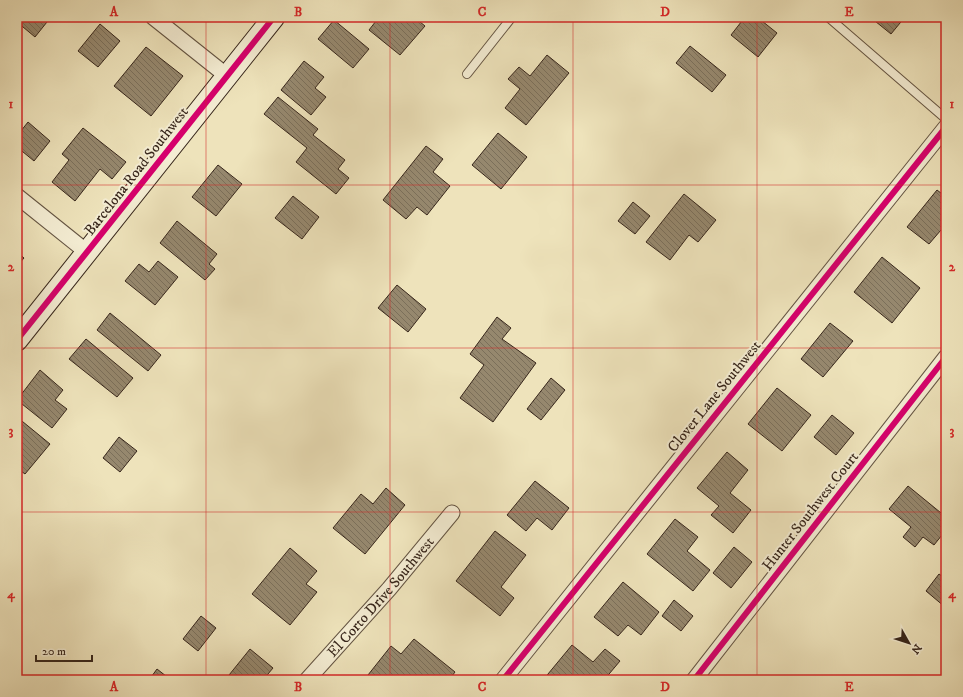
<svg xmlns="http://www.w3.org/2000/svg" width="963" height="697" font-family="'IM FELL DW Pica',serif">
<defs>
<pattern id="building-back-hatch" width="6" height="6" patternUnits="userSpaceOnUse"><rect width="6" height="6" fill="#96886e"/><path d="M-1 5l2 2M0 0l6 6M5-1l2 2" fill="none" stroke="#7b6f5a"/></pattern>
</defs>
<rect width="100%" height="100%" fill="#eee3bb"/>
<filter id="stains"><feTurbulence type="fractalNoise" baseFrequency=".005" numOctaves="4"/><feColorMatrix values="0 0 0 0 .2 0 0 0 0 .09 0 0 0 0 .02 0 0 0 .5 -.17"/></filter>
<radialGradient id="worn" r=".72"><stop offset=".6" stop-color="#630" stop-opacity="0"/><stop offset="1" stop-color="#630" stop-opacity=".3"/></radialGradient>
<path fill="url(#building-back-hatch)" stroke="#37261b" d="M17 17H51L35 37 17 22Z
M372 17H414L425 26 400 55 369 30 376 21Z
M745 17H757L777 33 758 57 731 35Z
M870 17H905L891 34Z
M334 20 369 49 353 68 318 39Z
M100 24 120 41 98 67 78 51Z
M690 46 726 75 712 92 676 63Z
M146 47 183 76 151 116 114 86Z
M547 55 569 73 526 125 505 108 520 89 508 79 519 67 530 76Z
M304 61 324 77 315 88 326 97 311 115 281 90Z
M278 97 318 129 313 135 345 160 338 169 349 178 336 194 296 162 307 148 264 114Z
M28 122 50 141 34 161 17 147V136Z
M83 128 126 162 112 179 100 169 75 201 52 182 69 160 62 154Z
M498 133 527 157 501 189 472 165Z
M426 146 443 159 433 172 450 186 427 215 417 207 406 219 383 200Z
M218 165 242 184 216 216 192 197Z
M937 190 946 197V234L941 230 929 244 907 227Z
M684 194 716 220 698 242 689 235 670 260 646 242Z
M293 196 319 217 302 239 275 218Z
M633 202 650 216 635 234 618 221Z
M177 221 217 254 209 264 215 269 205 280 160 243Z
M17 252 24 258 17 266Z
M882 257 920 288 892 323 854 292Z
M158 261 178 277 155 305 125 281 139 264 149 272Z
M397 285 426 309 408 332 378 308Z
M110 313 161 355 148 371 97 330Z
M497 317 511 328 502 339 536 363 493 422 460 398 484 365 470 354Z
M830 323 853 341 823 377 801 359Z
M86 339 133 378 117 397 69 359Z
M40 370 63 390 55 400 67 409 52 428 17 400Z
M551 378 565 390 541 420 527 409Z
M777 388 811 415 782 451 748 424Z
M832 415 854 433 836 455 814 437Z
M17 417 50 444 25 474 17 468Z
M119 437 137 451 120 472 103 458Z
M727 452 748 470 730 493 751 510 733 533 711 515 719 506 697 488Z
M535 481 569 508 552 530 537 518 526 531 507 515Z
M908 486 946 517V530L934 545 923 537 915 547 903 537 911 527 889 509Z
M386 488 405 505 365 554 333 528 361 494 373 504Z
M675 519 698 537 687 551 710 570 693 591 647 554Z
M495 531 526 555 501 587 514 598 500 616 456 581Z
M734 547 752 562 731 588 713 573Z
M290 548 317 571 306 584 317 592 290 625 252 594Z
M939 574 946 579 945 607 926 591Z
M623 582 659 612 641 635 628 625 618 636 594 617Z
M674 600 693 616 681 631 662 616Z
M201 616 216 628 198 651 183 639Z
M414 639 455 672 449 680H433L431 678 429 680H364L391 646 401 654Z
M572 645 593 662 605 649 620 661 604 680H543Z
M250 649 273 668 263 680H225Z
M157 669 171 680H149Z"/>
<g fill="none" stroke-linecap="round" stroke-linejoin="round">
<g stroke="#655543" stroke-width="10">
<path id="lane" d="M828 17 946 119
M467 74 512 17"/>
</g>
<g stroke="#655543" stroke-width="17">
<g id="street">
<path d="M153 17 227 76"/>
<path d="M17 196 88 253"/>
<path id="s1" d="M307 680 389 589 452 513"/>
<path d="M503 680 946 127"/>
<path d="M694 680 946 357"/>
</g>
</g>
<g stroke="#37261b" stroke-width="23">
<path id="secondary" d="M17 340 274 17"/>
</g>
<use href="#lane" stroke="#f4edd3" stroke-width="8"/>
<use href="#street" stroke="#f4edd3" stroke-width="15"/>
<use href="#secondary" stroke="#f4edd3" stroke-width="21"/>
<g stroke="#f4edd3" stroke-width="8">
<path id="cycleway" d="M17 340 274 17
M503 680 946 127
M694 680 946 357"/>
</g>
<use href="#cycleway" stroke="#d6006c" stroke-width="6"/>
</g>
<path fill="none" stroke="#d62828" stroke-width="1" stroke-opacity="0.55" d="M206 17V680M390 17V680M573 17V680M757 17V680M17 185H946M17 348H946M17 512H946"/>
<g text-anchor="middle" stroke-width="4" stroke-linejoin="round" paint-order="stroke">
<g font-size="15" fill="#37261b" stroke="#f4edd3">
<text transform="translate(136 171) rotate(-52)" y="5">Barcelona Road Southwest</text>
<text transform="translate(714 396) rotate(-51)" y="5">Clover Lane Southwest</text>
<text transform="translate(810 511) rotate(-52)" y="5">Hunter Southwest Court</text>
<text dy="5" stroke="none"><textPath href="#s1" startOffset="111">El Corto Drive Southwest</textPath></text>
</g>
</g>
<rect width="963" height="697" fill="none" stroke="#eee3bb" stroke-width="44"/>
<g transform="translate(909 643) rotate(129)" stroke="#f4edd3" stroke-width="3" paint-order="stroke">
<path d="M0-3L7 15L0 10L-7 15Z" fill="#37261b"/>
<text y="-6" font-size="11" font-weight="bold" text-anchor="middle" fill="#37261b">N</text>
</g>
<path d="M36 655v6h56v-6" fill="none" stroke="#37261b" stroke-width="2"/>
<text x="42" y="655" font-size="12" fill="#37261b" stroke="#f4edd3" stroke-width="3" paint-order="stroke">20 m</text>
<rect x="22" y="22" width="919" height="653" fill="none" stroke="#d62828" stroke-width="1.5"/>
<g font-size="13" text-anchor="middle" font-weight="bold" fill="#d62828">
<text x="114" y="16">A</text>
<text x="298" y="16">B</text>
<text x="482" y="16">C</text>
<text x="665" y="16">D</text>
<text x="849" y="16">E</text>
<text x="11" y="108">1</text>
<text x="952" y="108">1</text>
<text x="11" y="271">2</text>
<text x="952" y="271">2</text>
<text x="11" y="435">3</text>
<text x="952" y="435">3</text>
<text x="11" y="598">4</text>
<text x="952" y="598">4</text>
<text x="114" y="691">A</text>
<text x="298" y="691">B</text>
<text x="482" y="691">C</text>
<text x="665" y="691">D</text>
<text x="849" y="691">E</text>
</g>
<rect width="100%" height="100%" filter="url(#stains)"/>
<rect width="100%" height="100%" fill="url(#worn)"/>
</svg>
